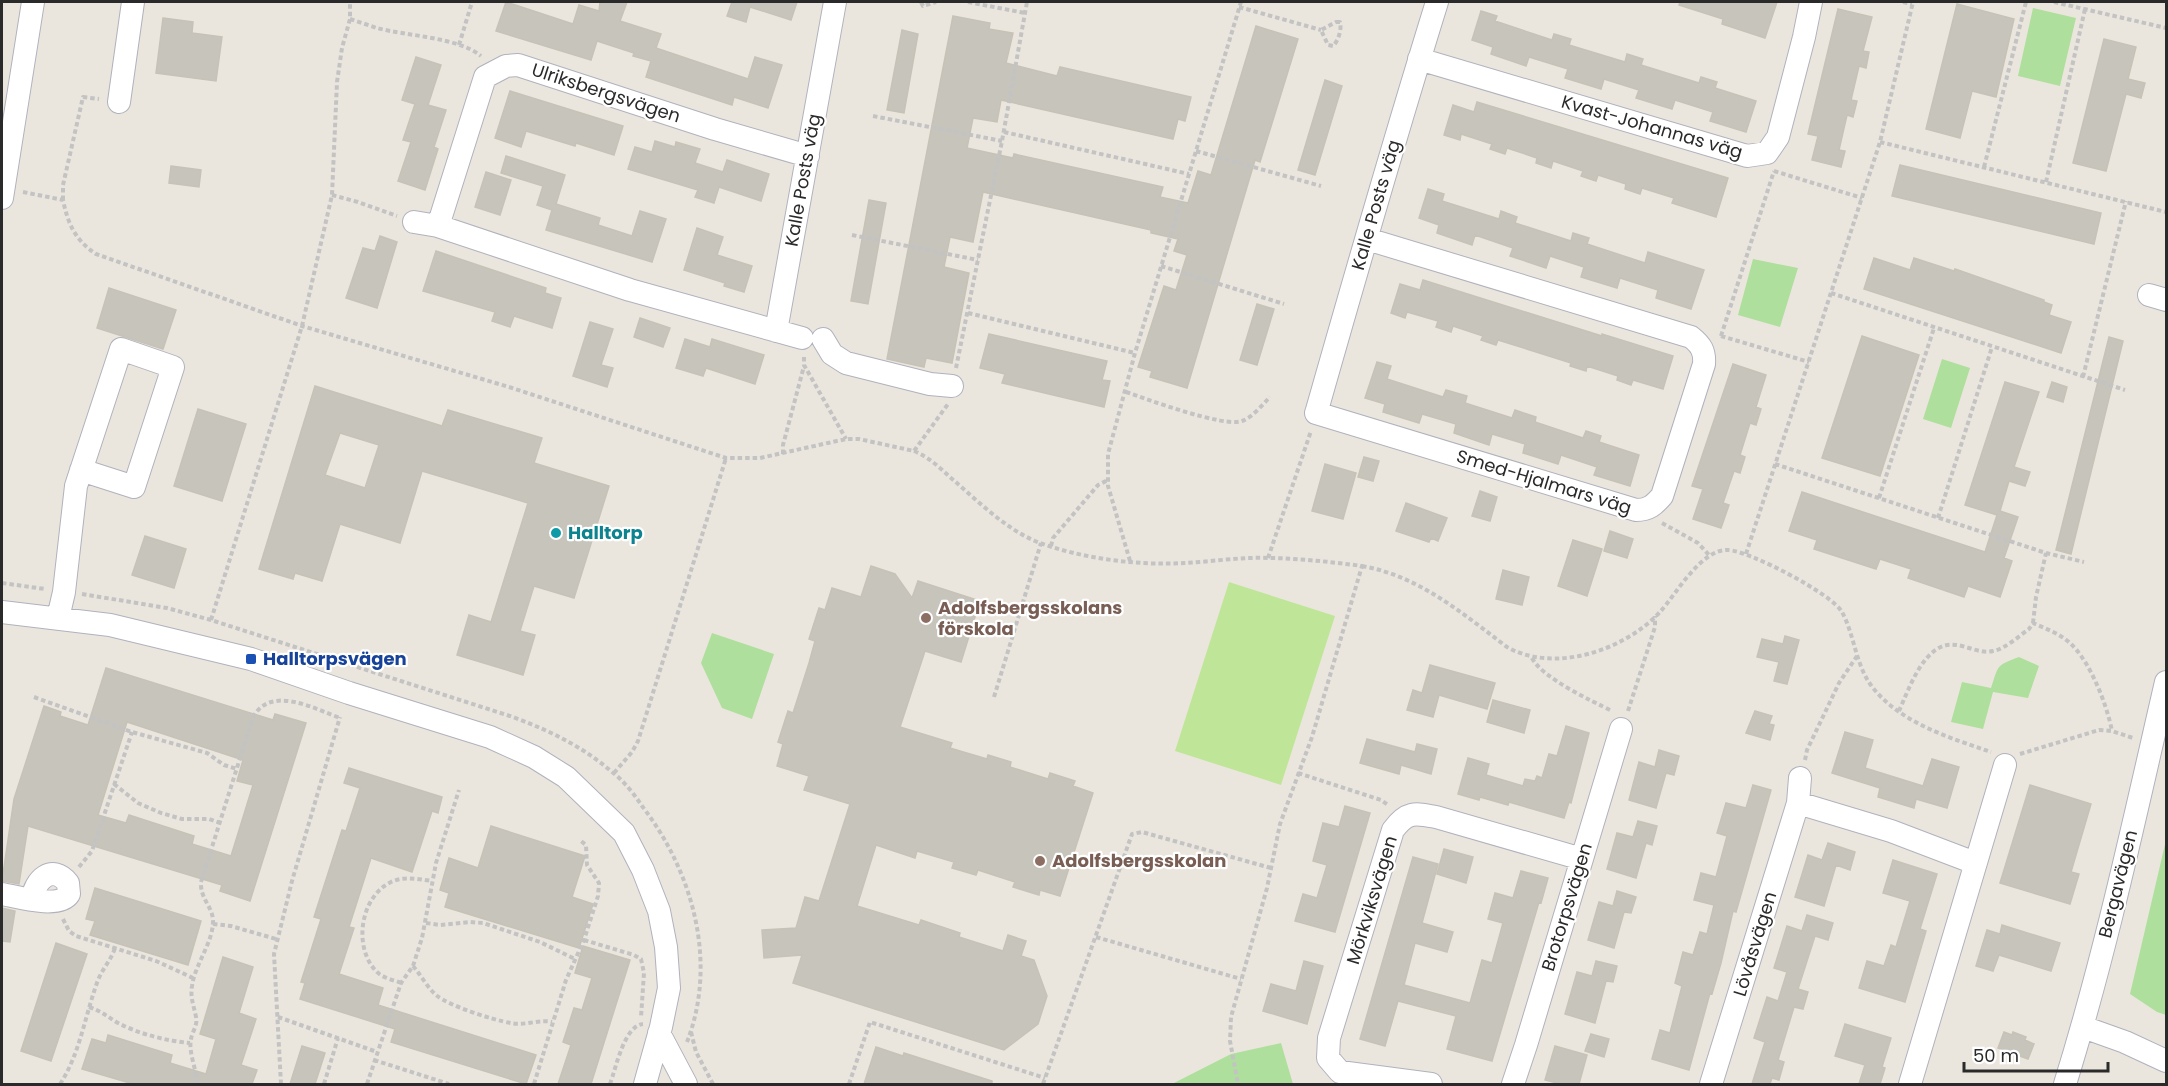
<svg xmlns="http://www.w3.org/2000/svg" width="2168" height="1086" font-family="Poppins,sans-serif">
<rect width="100%" height="100%" fill="#ebe6dd"/>
<path fill="#aedf9c" d="M2033 8 2076 18 2060 86 2018 76Z
M1753 259 1798 268 1780 327 1738 315Z
M1942 359 1970 368 1951 428 1923 419Z
M712 633 774 654 752 719 722 708 701 663Z
M2019 657 2039 666 2028 698 1993 692 1983 729 1951 722 1962 682 1991 688C1999 665 1995 666 2019 657Z
M2166 840V1015L2157 1012 2130 994Z
M1281 1043 1293 1084H1172L1231 1054Z"/>
<path fill="#bfe698" d="M1229 582 1335 616 1281 785 1175 751Z"/>
<path fill="#c7c4bb" stroke="#c7c2b7" stroke-width="1.5" fill-rule="evenodd" d="M506 2 573 24 579 5 599 11 600 2H627L620 21 661 34 656 48 748 79 755 57 782 65 768 108 734 97 732 105 646 77 651 61 633 56 634 53 597 41 591 60 496 31Z
M732 2H797L791 20 750 7 746 22 727 16Z
M1680 2H1777L1765 38 1722 24 1723 19 1679 5Z
M1957 4 2014 19 1996 97 1972 91 1960 138 1926 129Z
M1838 9 1872 17 1863 51 1869 52 1866 68 1859 66 1851 100 1857 101 1853 117 1847 115 1839 150 1845 151 1841 167 1812 160 1818 136 1808 134Z
M1481 11 1497 16 1495 21 1552 40 1554 34 1571 39 1569 45 1625 62 1627 54 1643 59 1641 65 1699 83 1701 77 1717 82 1715 88 1756 101 1746 132 1710 121 1713 112 1675 100 1672 109 1636 98 1639 90 1604 79 1601 89 1565 78 1568 69 1529 57 1526 66 1491 54 1493 47 1472 40Z
M953 16 990 23 989 29 1013 33 1006 63 1057 76 1060 67 1191 97 1185 121 1178 119 1173 139 1001 100 997 122 973 118 967 148 1013 158 1014 154 1163 187 1160 197 1188 203 1198 171 1211 175 1256 26 1298 39 1260 162 1255 160 1187 388 1150 377 1152 371 1138 367 1164 286 1176 290 1187 255 1174 251 1178 239 1151 233V230L983 192 973 242 950 237 944 267 969 273 952 363 926 358 924 367 887 359Z
M163 18 193 22 192 33 222 37 216 81 156 73Z
M902 30 918 34 904 113 887 110Z
M2104 39 2136 47 2128 79 2145 83 2141 98 2126 94 2106 171 2073 163Z
M416 57 441 65 428 105 446 110 434 147 438 149 425 190 398 181 411 142 403 140 415 104 402 100Z
M1325 80 1342 86 1315 175 1298 170Z
M510 91 623 126 614 155 576 143 575 146 526 131 521 147 495 138Z
M1477 102 1728 178 1716 217 1672 203 1674 198 1642 188 1640 194 1625 189 1626 184 1598 175 1596 181 1581 176 1583 171 1553 161 1551 168 1536 163 1537 158 1507 148 1505 154 1490 149 1492 144 1461 134 1460 140 1444 135 1453 105 1474 112Z
M655 141 675 147 676 142 700 149 695 163 723 172 727 160 769 174 761 201 719 187 714 203 695 197 698 190 628 169 635 147 652 152Z
M506 156 565 175 556 204 600 218 598 225 632 236 640 211 666 219 652 262 546 230 552 210 537 205 543 186 501 173Z
M1900 165 2101 213 2094 244 1892 196Z
M171 166 201 170 199 187 169 183Z
M486 172 511 180 500 215 475 207Z
M1428 189 1444 194 1442 201 1499 219 1501 211 1517 217 1515 223 1571 241 1573 233 1589 238 1587 244 1645 263 1648 252 1704 270 1691 309 1656 298 1658 290 1620 278 1617 288 1581 277 1584 267 1550 256 1546 268 1510 256 1513 248 1475 235 1472 245 1437 233 1439 225 1419 218Z
M869 200 886 203 868 304 851 301Z
M697 228 723 237 717 255 752 266 744 292 724 286 725 283 684 270Z
M380 236 397 242 377 308 346 298 363 248 375 251Z
M436 251 546 288 545 293 561 298 552 328 514 316 510 327 492 321 495 312 423 291Z
M1874 258 1910 270 1914 258 1954 271 1955 269 2044 300V302L2052 305 2049 315 2071 322 2061 353 1864 289Z
M1423 280 1602 336V334L1673 356 1663 389 1633 380 1631 385 1617 380 1618 376 1587 366 1586 371 1570 366 1571 363 1498 340 1496 345 1481 340 1483 336 1453 326 1451 332 1436 327 1438 321 1407 312 1405 318 1391 313 1400 284 1420 290Z
M109 288 176 310 163 349 97 328Z
M1257 304 1274 309 1257 365 1240 360Z
M640 318 670 328 663 347 634 337Z
M590 322 613 329 601 365 613 368 607 387 573 376Z
M989 334 1107 361 1102 380 1110 381 1104 407 1002 383 1005 374 980 368Z
M1862 336 1919 355 1880 476 1822 458Z
M2109 337 2123 341 2071 554 2056 550Z
M685 339 710 347 712 339 764 355 755 384 706 368 703 376 676 368Z
M1377 362 1391 366 1387 379 1443 397 1446 390 1467 396 1465 403 1512 418 1515 410 1536 417 1535 422 1583 438 1586 431 1601 436 1599 442 1639 455 1630 486 1594 475 1597 467 1561 455 1558 464 1523 453 1525 444 1492 434 1489 445 1454 433 1456 424 1422 414 1419 423 1383 412 1385 404 1365 398Z
M1733 364 1766 375 1756 407 1761 409 1756 425 1750 423 1740 455 1745 457 1740 473 1734 471 1723 503 1729 505 1721 528 1693 519 1703 489 1692 486Z
M2005 382 2039 392 2014 467 2030 472 2025 486 2009 481 2000 511 2018 517 2004 558 2012 561 2000 597 1968 586 1964 597 1908 578 1911 569 1880 559 1876 569 1814 549 1817 540 1789 531 1802 492 1985 552 1997 515 1965 505Z
M2052 382 2067 387 2063 402 2047 397Z
M315 386 442 426 448 410 542 438 534 463 609 486 574 598 534 586 520 631 535 635 523 675 457 655 469 615 491 622 528 503 422 471 400 543 340 524 322 581 295 573 293 579 259 569ZM340 433 379 445 365 488 325 475Z
M198 409 246 424 222 501 174 486Z
M1364 457 1379 461 1373 481 1358 477Z
M1325 464 1356 473 1343 519 1312 511Z
M1480 491 1497 497 1490 521 1472 516Z
M1406 503 1447 518 1438 541 1431 538 1429 542 1396 531Z
M1610 531 1633 539 1627 558 1604 551Z
M145 536 186 549 174 588 132 575Z
M1573 540 1602 549 1587 596 1558 586Z
M871 566 895 574 912 598 918 581 980 601 961 662 925 651 900 727 952 743 950 748 987 759 988 755 1011 762 1010 767 1048 779 1050 773 1075 781 1073 786 1093 793 1060 896 1040 890 1039 895 1013 887 1015 882 978 870 976 875 952 868 954 862 917 851 915 858 876 845 857 906 919 925 921 920 960 933 959 937 1003 951 1008 935 1026 941 1021 956 1034 960 1047 996 1038 1024 1004 1050 793 983 802 955 764 958 762 930 796 928 805 897 819 901 850 804 804 790 809 776 777 766 783 744 778 742 788 711 793 713 809 663 815 641 809 639 819 608 825 610 832 588 861 597Z
M1503 570 1529 577 1522 605 1496 599Z
M1785 636 1799 640 1787 684 1774 681 1779 662 1757 657 1762 639 1783 644Z
M1430 665 1495 683 1487 709 1439 695 1433 717 1407 710 1413 690 1422 693Z
M106 668 273 720 275 714 306 723 250 901 220 891 222 885 28 826 19 884 2 881 14 799 44 706 61 712 60 716 88 725ZM127 722 243 760 237 781 253 785 231 856 192 844 194 836 129 815 126 823 98 815Z
M1493 700 1530 710 1524 733 1487 722Z
M1755 711 1772 716 1769 724 1774 725 1770 740 1746 733Z
M1566 726 1589 733 1571 803 1569 802 1564 818 1509 802 1508 805 1480 797 1479 800 1458 794 1468 758 1489 764 1486 775 1523 786 1525 779 1535 781 1537 776 1542 778 1549 754 1557 756Z
M1845 732 1873 740 1865 768 1923 786 1932 759 1959 767 1947 808 1916 799 1914 808 1878 797 1880 788 1832 773Z
M1367 739 1415 752 1417 744 1437 749 1431 774 1401 765 1399 774 1360 763Z
M1659 750 1679 756 1674 775 1666 773 1656 808 1629 800 1639 762 1655 767Z
M349 768 442 797 438 813 432 811 412 872 371 858 349 927 354 928 339 974 383 988 378 1005 536 1055 526 1084 391 1042 395 1029 300 999 305 983 301 982 321 919 314 917 342 830 346 831 360 788 344 783Z
M1753 785 1771 790 1736 912 1733 911 1721 963 1712 994 1710 993 1689 1070 1652 1059 1660 1030 1670 1033 1682 986 1675 983 1683 952 1693 955 1700 932 1707 934 1714 905 1694 900 1701 873 1716 877 1727 836 1717 833 1726 803 1746 808Z
M2030 785 2091 804 2071 872 2079 874 2070 904 2000 883Z
M1345 806 1370 813 1335 932 1295 921 1303 894 1317 898 1327 865 1313 861 1323 823 1339 827Z
M1638 821 1657 826 1652 845 1646 843 1636 878 1607 869 1617 833 1633 837Z
M491 826 585 856 572 897 593 904 579 948 445 907 449 893 440 890 449 858 478 868Z
M1828 843 1855 852 1850 870 1836 865 1824 906 1795 897 1808 855 1822 860Z
M1444 849 1473 857 1466 883 1437 874Z
M1413 857 1438 864 1422 923 1453 932 1447 952 1415 943 1404 985 1470 1003 1482 960 1492 963 1503 923 1488 919 1495 893 1513 898 1521 871 1548 878 1541 903 1539 902 1492 1061 1447 1049 1456 1016 1398 1001 1385 1046 1360 1039Z
M1893 860 1937 874 1920 929 1926 931 1905 1002 1859 988 1867 961 1884 966 1891 945 1896 947 1910 901 1883 893Z
M95 888 201 921 188 965 90 935 95 921 86 919Z
M1617 891 1636 897 1631 913 1624 912 1614 948 1588 940 1599 902 1613 906Z
M2 908 15 911 10 942 2 941Z
M1807 915 1833 923 1828 940 1815 936 1798 989 1808 992 1803 1009 1794 1007 1778 1060 1784 1062 1779 1080 1772 1078 1770 1084H1752L1765 1042 1754 1038 1767 997 1778 1001 1787 972 1774 968 1787 926 1802 931Z
M2002 925 2060 943 2051 971 1999 955 1993 971 1976 966 1987 930 2000 934Z
M56 943 87 954 51 1061 21 1051Z
M583 946 630 960 591 1084H558L571 1045 563 1042 574 1008 582 1010 592 978 575 973Z
M223 957 253 967 239 1013 256 1019 241 1065 257 1070 252 1084H133L82 1069 92 1039 106 1043 108 1035 172 1055 170 1063 206 1074 216 1039 200 1034Z
M1304 961 1323 966 1307 1024 1263 1011 1271 984 1296 991Z
M1596 961 1617 966 1613 982 1606 981 1595 1023 1565 1014 1577 972 1592 976Z
M1845 1024 1891 1038 1882 1067 1885 1068 1880 1084H1859L1865 1065 1835 1056Z
M2004 1032 2012 1035 2013 1032 2026 1037 2025 1040 2034 1044 2028 1059 1998 1048Z
M1591 1034 1609 1039 1604 1057 1585 1051Z
M302 1046 325 1053 315 1084H290Z
M1555 1046 1587 1055 1579 1084H1561L1545 1080Z
M876 1047 903 1056 904 1053 992 1081V1084H864Z"/>
<g fill="none" stroke-linecap="round" stroke-linejoin="round">
<g stroke="#b0b2bd" stroke-width="24">
<path id="minor" d="M1419 59 1747 156 1767 153 1778 137 1804 37 1811 2
M119 102 133 2
M2 198 33 2
M414 222 438 226
M1367 239 1691 337C1701 345 1705 351 1704 364L1662 496C1654 505 1649 510 1636 510L1316 413 1317 410C1356 273 1395 137 1437 2
M2149 295 2166 300
M776 331 835 2
M802 338 630 290 438 226 485 77 506 66 518 65 715 129 808 156
M823 339 832 354 846 363 930 384 952 386
M2 612 110 625 251 659 349 693 490 737 534 757 566 777 624 833 643 870 659 911 666 947 669 988 661 1027 645 1084
M58 618 64 592 76 486 121 349 173 367 134 487 81 470
M1798 803 1800 778
M2 894C18 897 59 909 69 894L68 883C52 863 35 880 32 899
M2083 1027 2125 1042 2166 1061
M659 1033 686 1084
M1431 1084 1340 1072 1328 1058 1329 1038 1393 830C1407 811 1415 813 1436 817L1582 859
M1513 1084 1526 1045 1621 729
M1711 1084 1798 803 1891 831 1975 863
M1910 1084 2005 765
M2065 1084C2106 952 2135 816 2166 682"/>
</g>
<path stroke="#c3c3c3" stroke-width="4" stroke-dasharray="4.5 3" stroke-linecap="butt" d="M921 2 923 6 936 2
M968 2 1025 13
M1903 2 1912 4
M2054 2 2166 28
M1239 7 1321 30
M350 19C359 22 368 25 377 28 406 36 458 37 481 56
M1336 22H1340C1342 30 1338 41 1333 46L1328 45 1321 30Z
M459 45 472 2
M873 116 1002 141
M1004 132 1189 174
M1880 142 2166 212
M1196 151 1321 186
M1984 167 2026 2
M1774 171 1862 198
M2046 182 2085 9
M23 192 63 200C68 224 75 240 96 254L302 326 509 387 726 458H760L846 439H859L914 451 948 404
M332 195 358 202 397 216
M63 200V185L83 97 99 99
M852 235 978 260
M1161 266 1284 304
M1831 293 2125 390
M968 313 1135 353
M1721 336 1774 171
M1721 336 1809 362
M804 357V365L846 439
M956 368 1002 141 1027 2
M2083 377 2126 201
M1126 392C1146 399 1225 428 1242 421 1253 417 1262 405 1270 397
M914 451C929 457 940 468 951 478 977 500 1003 527 1035 541 1078 558 1137 566 1184 563 1205 562 1227 559 1248 558 1286 557 1324 561 1362 566L1312 737 1280 824 1267 888 1231 1017 1230 1041 1238 1084
M783 454V445L804 366
M1775 464 2046 553 2084 562
M1879 498 1934 328
M1938 518 1992 347
M1662 523 1698 543 1709 555
M1051 546 1053 538 1098 485 1108 480
M1746 554 1880 142 1913 2
M1268 558 1311 431
M1130 561 1108 486V454L1135 353 1241 2
M1362 566C1419 576 1462 613 1507 647 1555 674 1625 650 1660 612 1677 593 1701 549 1728 550 1750 551 1832 594 1842 612 1855 636 1855 665 1873 688 1901 723 1950 738 1991 752
M2 583 45 589
M82 594 167 608 211 620 513 717C550 731 582 746 612 772 624 781 634 794 642 806 693 872 718 962 687 1042
M211 620 302 326 332 195 337 82 342 48 350 19V2
M2033 623 2036 597 2046 553
M1532 658C1542 678 1592 701 1612 711
M34 697 132 732 207 753 224 765 237 769
M994 697 1041 543
M1628 711 1655 627V616
M1899 711C1909 689 1925 640 1956 645 1967 646 1981 654 1993 651 2005 649 2019 636 2029 629L2033 623C2046 629 2059 633 2070 643 2090 661 2107 705 2112 731
M2020 754 2099 730 2112 731 2133 738
M1805 760 1807 750 1839 683 1857 656
M614 773 632 752 638 741 726 458
M1298 773 1381 800 1388 805
M114 784 138 803 161 813 182 819H209L220 823
M79 867 92 851 132 732
M63 919 69 931 76 936 156 961 193 978
M426 923 440 925 470 922 483 923 540 942 575 959
M213 924 231 926 276 939
M1096 937 1241 979
M584 940 634 955 641 959 644 973 641 1017
M413 966C421 975 427 987 436 995 449 1006 493 1020 511 1023 525 1026 539 1019 552 1022
M401 983C394 980 382 978 376 971 353 947 360 897 391 882 404 876 418 879 432 881
M89 1007C101 1011 108 1017 118 1023 139 1034 167 1041 190 1043
M278 1017 377 1052
M691 1032 696 1052 713 1084
M374 1060 449 1084
M60 1084C80 1054 85 1015 98 980 103 968 111 960 115 948
M197 1084C197 1070 188 1052 191 1039 192 1032 198 1025 196 1017 194 1006 190 998 192 986 195 964 213 943 213 921 213 907 200 899 201 882L253 717C271 685 313 708 340 718
M281 1084 274 954 292 881 340 717
M324 1084 338 1038
M367 1084 401 983 413 966 422 938 436 863 459 790
M534 1084 566 980 584 940 598 896 599 883 587 865 586 845 581 841
M610 1084C616 1068 624 1026 643 1024
M849 1084 870 1022 1045 1078
M1043 1084 1132 834 1142 832 1271 868"/>
<use href="#minor" stroke="#fff" stroke-width="22"/>
</g>
<circle fill="#0f9aa8" stroke="#fff" stroke-width="2" cx="556" cy="533" r="6"/>
<g fill="#8d6e63" stroke="#fff" stroke-width="2">
<circle cx="926" cy="618" r="6"/>
<circle cx="1040" cy="861" r="6"/>
</g>
<rect fill="#1a4fb4" stroke="#fff" stroke-width="2" x="245" y="653" width="12" height="12" rx="3"/>
<g text-anchor="middle" stroke-width="4.5" stroke-linejoin="round" paint-order="stroke">
<g font-size="18" fill="#2a2a2a" stroke="#fff">
<text transform="translate(606 93) rotate(18)" y="6">Ulriksbergsvägen</text>
<text transform="translate(1652 127) rotate(16)" y="6">Kvast-Johannas väg</text>
<text transform="translate(803 180) rotate(-80)" y="6">Kalle Posts väg</text>
<text transform="translate(1376 205) rotate(-74)" y="6">Kalle Posts väg</text>
<text transform="translate(1544 482) rotate(17)" y="6">Smed-Hjalmars väg</text>
<text transform="translate(2118 884) rotate(-76)" y="6">Bergavägen</text>
<text transform="translate(1372 900) rotate(-73)" y="6">Mörkviksvägen</text>
<text transform="translate(1567 907) rotate(-73)" y="6">Brotorpsvägen</text>
<text transform="translate(1755 944) rotate(-73)" y="6">Lövåsvägen</text>
</g>
<g font-size="18" font-weight="bold" fill="#0d838f" stroke="#fff" text-anchor="start">
<text x="568" y="539">Halltorp</text>
</g>
<g font-size="18" font-weight="bold" fill="#785e54" stroke="#fff" text-anchor="start">
<text x="938" y="614">Adolfsbergsskolans<tspan x="938" dy="21">förskola</tspan></text>
<text x="1052" y="867">Adolfsbergsskolan</text>
</g>
<g font-size="18" font-weight="bold" fill="#164399" stroke="#fff" text-anchor="start">
<text x="263" y="665">Halltorpsvägen</text>
</g>
</g>
<rect width="2168" height="1086" fill="none" stroke="#2a2a2a" stroke-width="6"/>
<path d="M1964 1062v9h144v-9" fill="none" stroke="#2a2a2a" stroke-width="3"/>
<text x="1973" y="1062" font-size="18" fill="#2a2a2a" stroke="#ffffff" stroke-width="4.5" paint-order="stroke">50 m</text>
</svg>
